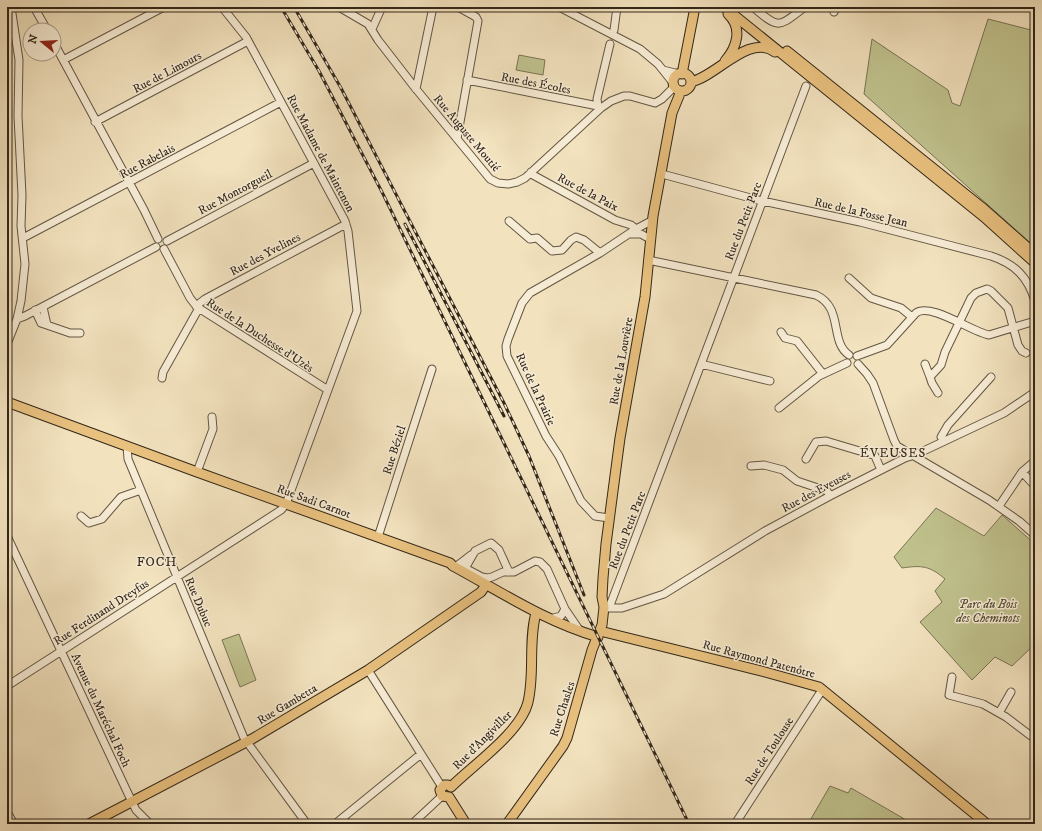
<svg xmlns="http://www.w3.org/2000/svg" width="1042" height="831" font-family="'IM FELL DW Pica',serif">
<rect width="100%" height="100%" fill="#f2e2be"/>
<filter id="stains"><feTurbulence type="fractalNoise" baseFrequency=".005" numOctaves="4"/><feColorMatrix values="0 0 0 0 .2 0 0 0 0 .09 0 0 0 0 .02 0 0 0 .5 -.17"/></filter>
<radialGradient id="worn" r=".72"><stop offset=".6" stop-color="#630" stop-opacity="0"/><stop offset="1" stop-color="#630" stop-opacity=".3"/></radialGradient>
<path fill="#c0c28e" stroke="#797454" d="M988 19 1035 31V247L864 94 872 39 948 90 952 103 960 106Z
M519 55 545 60 543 75 516 70Z
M936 508 984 536 1002 515 1035 544V644L1012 666 995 657 972 680 920 622 942 602 935 591 945 579C930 566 922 565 902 568L894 557Z
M239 634 256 680 240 687 222 640Z
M830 786 848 793 851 788 913 824H808Z"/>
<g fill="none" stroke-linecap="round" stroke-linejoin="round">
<g stroke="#625643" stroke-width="9">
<path id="minor" d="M34 7 47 30
M339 7 368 24 378 40 416 89 490 179 498 183 508 184 517 182 525 178 601 108 611 101 624 96H630L655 103 662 99 675 86
M559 7 640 49 658 64 674 84
M753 7C780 30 778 27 805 7
M834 12 836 7
M372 29 382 7
M612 34 614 30 617 7
M54 43 144 210 158 239
M63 60 164 7
M663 70 679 74
M467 80 598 106 601 108
M416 89 433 7
M598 106 597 99 610 44
M95 122 248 41
M457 139 478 21 476 17 458 7
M531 172 533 175 615 220 631 225 636 229
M662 174 758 200 860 222 991 256C1015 264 1028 277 1035 301
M509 221 530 239 537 238 552 251 562 250 571 240 576 237 584 240 600 253
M630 234H641L650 239
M23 238 281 102
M167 241 314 163
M164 249 190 298 197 307 328 390
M648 260 816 295C844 308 829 341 849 355
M849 278 871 298 901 308 912 317
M196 306 205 299 346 224
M43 307 47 325
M35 310 41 323 70 333H80
M17 319 25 316 156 247
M781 332 785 338 797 341 823 374
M7 344 17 319 21 301 25 264 21 226 22 195 18 116 19 60 11 7
M857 356 887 345 916 313C930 302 972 332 989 335L1035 321
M701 364 770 381
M858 364 867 374 873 383 894 440 897 446 989 500 1019 521 1035 535
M925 364 930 377 941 365 945 352 971 298 976 293 987 289 991 291 1008 308 1018 345 1022 351 1026 353
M930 377 932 383 938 393
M162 378 163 372 199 308
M779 408 819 376 847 363
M944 441 941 437 948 425 991 377
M127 446 128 459 244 738 307 824
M806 459 816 442 826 441 873 455 875 456 881 470
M751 466 764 465 783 470 797 481 827 491 830 496
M197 472 213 429 212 417
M1022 472 1035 486
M999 506 1022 472 1035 461
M81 516 89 523 102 519 121 497 141 490
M609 518 595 516 581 501 559 456 546 436 507 356 506 346 508 339 522 303 530 293 600 253 636 229 653 220
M7 536 132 802 136 810 150 824
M378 537 432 369
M458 565 471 555
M463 567 482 577 488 578 492 577 503 572H514L535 561 540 562 547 569 565 609 580 631
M463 572 475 551 491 543 499 550 509 572
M606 608H622L664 594 765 531 830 496 905 458 915 455 1004 413 1035 392
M609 608 806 86
M550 619 561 616 565 609
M368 670 442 787
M952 677 949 695 983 704 1006 717 1035 739
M7 686 281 510 286 504 357 311 348 231 345 221 253 50 246 37 222 7
M999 713 1011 692
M7 812 14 824
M335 824 421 754
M412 824 442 796
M735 824 822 690
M1033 824 1035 819"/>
</g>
<g stroke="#32271a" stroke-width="11">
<path id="major" d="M724 7 984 217 1035 263
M787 51 984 209 1035 254
M725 61C737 47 743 28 728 14
M673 82a9 9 0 1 1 18 0a9 9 0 1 1-18 0Z
M682 74 695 7
M691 82C717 76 749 33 775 52
M7 402 197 472 450 563 453 566C501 592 544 621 598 637
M600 631 765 672 819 687 987 824
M451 787C473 765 521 732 528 702 535 673 528 642 536 613
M449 797 466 824
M449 797 442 796 440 790 444 785H448L451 787
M89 824 252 739 368 670 481 592 486 585
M507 824 563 746 567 738 592 650 602 625 604 607 602 597 603 578 606 544 620 438 645 297 653 216 672 113 681 91"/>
</g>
<use href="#minor" stroke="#f7ecd5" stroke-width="7"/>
<use href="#major" stroke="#e9c17f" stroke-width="9"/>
<g stroke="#32271a" stroke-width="3">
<path id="rail" d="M281 7 319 71 383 194 689 824
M294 7 341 88 504 403 529 456 584 595
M405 224 504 416"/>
</g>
<use href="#rail" stroke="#f7ecd5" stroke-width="1.5" stroke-dasharray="4.5" stroke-linecap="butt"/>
</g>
<g text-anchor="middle" stroke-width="3" stroke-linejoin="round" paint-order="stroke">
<g font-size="12" fill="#32271a" stroke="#f7ecd5">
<text transform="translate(167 72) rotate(-28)" y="4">Rue de Limours</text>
<text transform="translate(536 83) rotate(11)" y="4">Rue des Écoles</text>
<text transform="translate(467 133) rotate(50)" y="4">Rue Auguste Moutié</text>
<text transform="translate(321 153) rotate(62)" y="4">Rue Madame de Maintenon</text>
<text transform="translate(147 161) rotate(-28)" y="4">Rue Rabelais</text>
<text transform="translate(235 192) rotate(-28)" y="4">Rue Montorgueil</text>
<text transform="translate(588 192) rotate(28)" y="4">Rue de la Paix</text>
<text transform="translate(861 212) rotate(13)" y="4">Rue de la Fosse Jean</text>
<text transform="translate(743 221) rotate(-69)" y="4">Rue du Petit Parc</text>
<text transform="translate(265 254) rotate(-28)" y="4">Rue des Yvelines</text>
<text transform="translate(260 335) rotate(33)" y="4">Rue de la Duchesse d'Uzès</text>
<text transform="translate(621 361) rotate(-80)" y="4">Rue de la Louvière</text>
<text transform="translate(536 389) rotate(65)" y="4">Rue de la Prairie</text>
<text transform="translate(394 450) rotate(-72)" y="4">Rue Béziel</text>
<text transform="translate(816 491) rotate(-28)" y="4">Rue des Eveuses</text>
<text transform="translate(314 501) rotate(20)" y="4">Rue Sadi Carnot</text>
<text transform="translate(627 530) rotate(-69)" y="4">Rue du Petit Parc</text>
<text transform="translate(199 602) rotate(67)" y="4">Rue Dubuc</text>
<text transform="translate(101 612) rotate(-33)" y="4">Rue Ferdinand Dreyfus</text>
<text transform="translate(759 659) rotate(15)" y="4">Rue Raymond Patenôtre</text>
<text transform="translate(287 704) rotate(-31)" y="4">Rue Gambetta</text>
<text transform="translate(562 709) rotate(-72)" y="4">Rue Chasles</text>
<text transform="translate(101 710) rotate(65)" y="4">Avenue du Maréchal Foch</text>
<text transform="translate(482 740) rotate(-45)" y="4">Rue d'Angiviller</text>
<text transform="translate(769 751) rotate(-57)" y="4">Rue de Toulouse</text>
</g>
<g font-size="12" font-style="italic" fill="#564e37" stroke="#f7ecd5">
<text x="988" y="608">Parc du Bois<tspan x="988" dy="14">des Cheminots</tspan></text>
</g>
<g font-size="13" letter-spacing="1" fill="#32271a" stroke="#f7ecd5">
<text x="893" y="457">ÉVEUSES</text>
<text x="157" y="566">FOCH</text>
</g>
</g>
<rect width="1042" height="831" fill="none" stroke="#f2e2be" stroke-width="24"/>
<rect x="8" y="8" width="1026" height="815" fill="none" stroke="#32271a" stroke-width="2"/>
<rect x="12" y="12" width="1018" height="807" fill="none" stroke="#32271a"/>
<g transform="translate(42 42) rotate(288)"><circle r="19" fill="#f7ecd5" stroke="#a89d8a"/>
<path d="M0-3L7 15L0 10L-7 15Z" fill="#8f2418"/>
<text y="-6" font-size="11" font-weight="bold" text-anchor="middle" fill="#32271a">N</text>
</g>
<rect width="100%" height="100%" filter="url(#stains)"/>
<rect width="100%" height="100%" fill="url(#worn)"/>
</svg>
